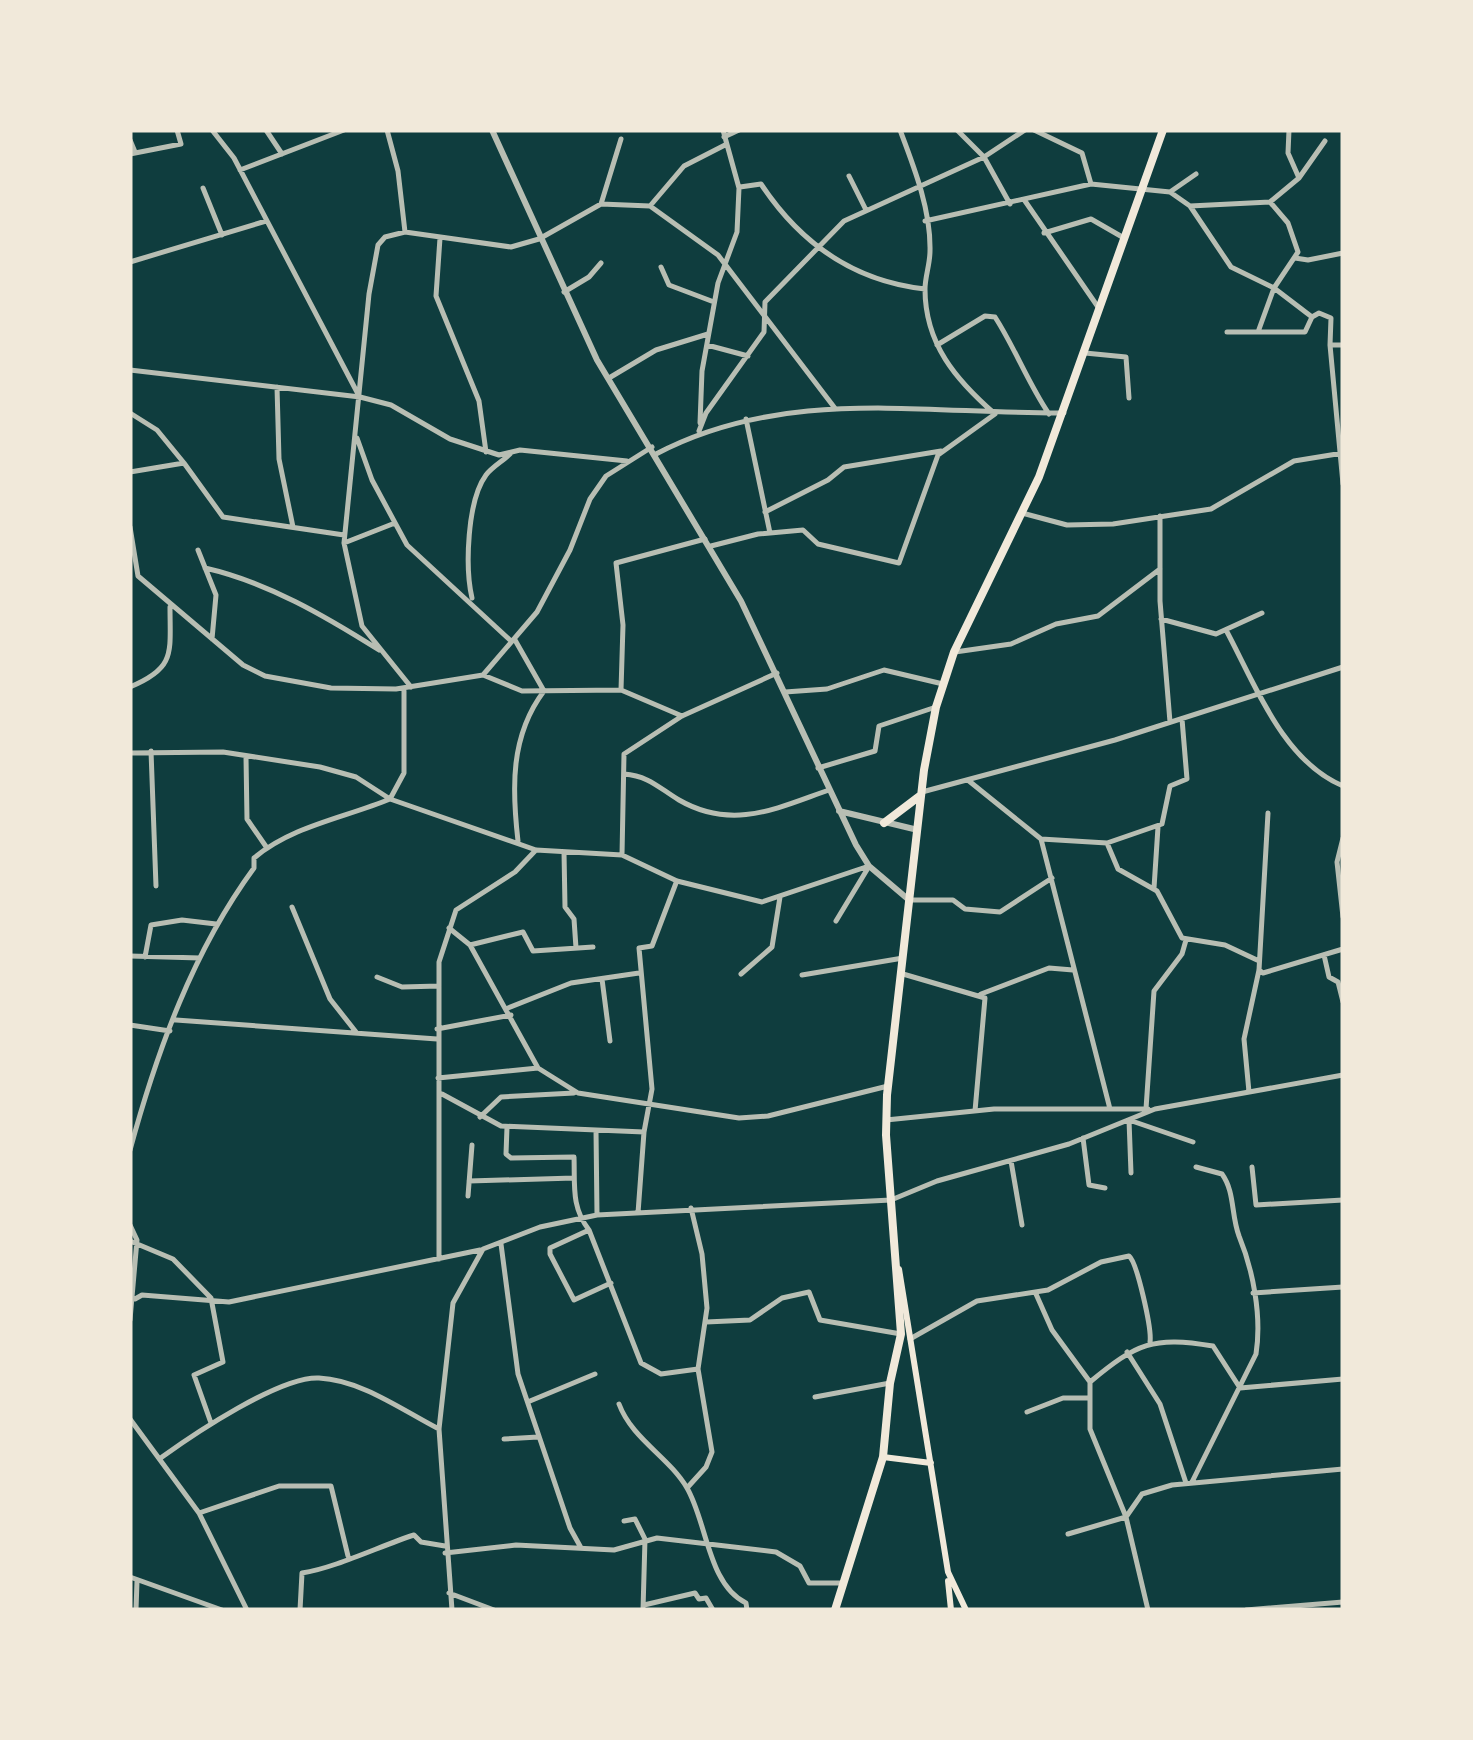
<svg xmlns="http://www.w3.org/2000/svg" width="1473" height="1740" font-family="Poppins,sans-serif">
<rect width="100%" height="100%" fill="#0f3d3e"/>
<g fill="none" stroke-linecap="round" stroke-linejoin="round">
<path stroke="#b8beb3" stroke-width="5" d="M212 130 234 158 358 394
M266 130 282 154
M387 130 398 171 405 232
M957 130 984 157 1010 204
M1034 130 1082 153 1091 184
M1289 130 1288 153 1299 178
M724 137 739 130
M130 140 135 152
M130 154 181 144 177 130
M240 170 344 130
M849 176 866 210
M740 187 761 184C800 243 852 281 925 289
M203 188 222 235
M1170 192 1196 174
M1025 201 1098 307
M1270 202 1299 178 1325 141
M601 204 621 139
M650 206 684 166 725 145
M1190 206 1270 202 1288 223 1298 252 1274 288 1258 332
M925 221 1091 184 1170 192 1190 206 1231 267 1274 288 1312 317 1319 313 1331 318 1330 345H1343
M1044 233 1091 219 1124 238
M440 238 436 296 479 401 486 452
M1295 258 1308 260 1343 253
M130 262 266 221
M661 267 669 285 714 302
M564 292 589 277 601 263
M1227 332H1305L1312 317
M707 345 748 356
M937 345 985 316 995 317C1015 348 1028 383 1049 414
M1330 345 1343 484
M1085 353 1126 357 1129 398
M130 370 360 397 391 405 450 439 499 455 520 450 627 461
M609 378 656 350 708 334
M277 387 279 459 293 527
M130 413 157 430 184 463
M746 419 770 533
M700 423 702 371 718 283 737 232 739 188 723 130
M699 431 706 413 764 332 765 302 844 221 984 157 1025 130
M357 438 372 480 407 545 511 641
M656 454C785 386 923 414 1064 413
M130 472 184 463 223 517 344 535
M765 512 828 480 844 467 941 451
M1022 513 1067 525 1113 524 1211 509 1294 461 1343 453
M1160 516V601L1170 722
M130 527 138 576 243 665 265 676 331 688 396 689 483 675 522 691 621 690 682 716
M344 543 395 523
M711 546 758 534 803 530 818 544 899 563 938 455 995 414C956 380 925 344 925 289 925 277 930 264 930 251 931 210 914 167 900 130
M198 550 216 595 212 639
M205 568C267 582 325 616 379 650
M472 598C465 568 467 501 486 475 492 467 503 461 510 454
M1161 619 1216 634 1262 613
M1226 630C1255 684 1283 761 1343 786
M515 640 544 691C510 736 512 789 518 841
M955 652 1011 644 1056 624 1098 616 1160 569
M483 675 537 612 570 550 590 499 606 476 652 447
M130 687C176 668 170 653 170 607
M411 687 362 626 344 543 369 294 378 245 385 237 405 232 511 247 539 239 601 204 650 206 718 255 834 407
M621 690 623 625 616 563 705 539
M785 692 827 689 884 670 943 684
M151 751 156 886
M130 753 223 752 320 767 356 777 390 799 536 850 622 855 677 881 762 902 869 866
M246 757 247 819 267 848
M818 768 875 751 879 726 936 707
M624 774C649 776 659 788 679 800 733 831 777 808 829 790
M969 781 1041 839 1110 1109
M922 792 1115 740 1343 667
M1343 838 1337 862 1343 917
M1041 839 1107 843 1162 824 1170 786 1187 779 1182 719
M1107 843 1118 869 1157 891 1182 938 1225 945 1257 960
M564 852 565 907 574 919 576 948
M622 855 624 754 682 716 777 673
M1154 888 1158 827
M910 900H953L965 909 1000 912 1052 878
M292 907 330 999 356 1032
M836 921 868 868
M449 928 470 945 538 1068 578 1093 739 1118 768 1116 888 1086
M470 945 523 932 533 951 593 947
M1324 955 1329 977 1338 982 1343 1002
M130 956 200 958
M145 957 151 925 182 920 216 924
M1259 970 1263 973 1343 949
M741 974 772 947 780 897
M903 974 985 998 975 1111
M802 975 903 958
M377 977 402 987 439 986
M602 979 610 1041
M981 994 1049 968 1073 970
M508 1008 571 983 639 973
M176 1020 437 1039
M130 1025 170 1031
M437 1029 511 1015
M438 1078 538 1068
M1249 1092 1244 1039 1259 970 1268 813
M442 1094 501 1126 644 1132
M1146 1109 1154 991 1182 954 1186 940
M480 1117 501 1097 574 1093
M886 1120 994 1109H1148
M507 1127 506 1154 511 1158 574 1157C575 1185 571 1207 589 1230L641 1363 661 1374 698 1369
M596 1130 597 1215
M1083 1138 1089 1185 1105 1188
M130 1150C157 1051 193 951 254 868V858C292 826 344 818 390 799L404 773V691
M1011 1161 1022 1225
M1252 1167 1256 1205 1343 1200
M1131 1173 1129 1120 1193 1142
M469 1181 574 1178
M468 1196 472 1145
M638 1213 644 1132 652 1089 639 948 652 946 676 883
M130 1225 137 1240 130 1320
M589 1230 550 1248V1254L574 1300 611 1283
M130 1241 173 1259 211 1298 223 1362 194 1375 211 1423
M501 1244 518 1374 570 1528 580 1546
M439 1259V962L456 910 515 872 535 851
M1253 1293 1343 1287
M1036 1294 1052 1330 1090 1382
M135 1299 142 1295 229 1302 480 1250
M706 1322 750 1320 782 1298 809 1292 820 1320 901 1334
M910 1339 977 1301 1048 1290 1101 1262 1129 1256C1137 1262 1152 1329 1150 1342
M1127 1352 1160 1404 1186 1483
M815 1397 890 1383
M530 1401 595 1374
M619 1404C632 1439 669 1457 687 1488 707 1522 708 1585 746 1603L747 1610
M1027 1412 1063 1398H1087
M130 1419 199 1513 247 1610
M504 1439 538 1437
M162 1457C194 1434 280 1376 319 1378 361 1380 402 1410 439 1429
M1192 1482 1256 1354C1262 1316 1253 1270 1239 1236 1231 1215 1235 1192 1222 1174L1196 1167
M687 1488 706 1467 712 1452 698 1369 707 1308 702 1254 691 1208
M199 1513 279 1486H331L348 1556
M624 1521 635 1519 645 1539 643 1610
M1068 1534 1126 1517 1142 1494 1172 1485 1343 1469
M445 1553 516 1545 614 1550 657 1538 776 1552 800 1566 809 1583H842
M130 1577 222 1610
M449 1593 494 1610
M644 1605 695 1593 699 1599 706 1598 713 1610
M136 1610 137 1581
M300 1610 302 1573C335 1568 380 1546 414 1535L421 1542 445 1546
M452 1610 439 1429 453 1303 483 1249 540 1227 597 1215 891 1200 937 1181 1069 1144 1155 1109 1343 1075
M1148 1610 1126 1517 1090 1429V1382C1137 1343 1153 1336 1213 1346L1240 1388 1343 1379
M1246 1610 1343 1602"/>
<path stroke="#b8beb3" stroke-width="6" d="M492 130 597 360 741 601 856 845 869 866 909 900
M839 811 918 830"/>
<path stroke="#f1e9da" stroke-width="6" d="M899 1269 948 1572 966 1610
M883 1457 931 1463
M948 1581 951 1610"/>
<path stroke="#f1e9da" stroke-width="8" d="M884 823 921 795
M835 1610 883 1457 890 1383 901 1334 886 1135 887 1095 924 770 936 707 954 652 1039 477 1163 130"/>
</g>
<rect width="1473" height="1740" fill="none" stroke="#f1e9da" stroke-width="265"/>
</svg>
